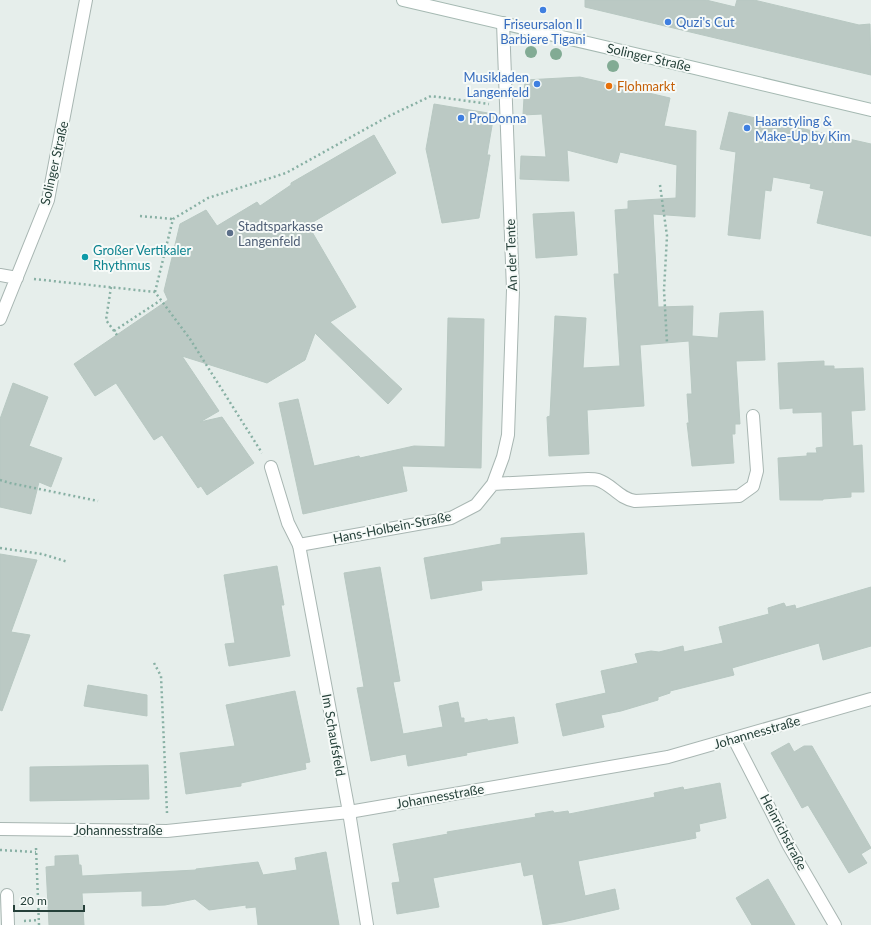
<svg xmlns="http://www.w3.org/2000/svg" width="871" height="925" font-family="Lato,sans-serif">
<rect width="100%" height="100%" fill="#e6eeeb"/>
<path fill="#bbc9c4" stroke="#b8c8c2" d="M585 0H706L735 7 737 0H754L859 25 870 24 871 75 585 7Z
M580 77 670 98 664 126 696 131 695 217 653 214 658 307 693 306 692 336 718 338 720 313 763 311 765 360 736 361 740 424H735V434H732L734 463 692 466 687 423H689L687 394H692L689 341 640 345 644 406 587 410 589 454 549 456 547 417 550 416 555 316 586 318 583 368 620 366 614 274H619L615 210 628 209V201L676 198 677 165 620 152 617 163 567 150 569 181 520 179 521 156 546 157 542 114 523 115 525 80Z
M434 104 494 114 487 155H490L479 218 442 223 426 149Z
M729 112 871 144V236L817 223 824 191 810 188 811 184 773 177 771 191 765 190 760 239 728 235 736 152 720 149Z
M374 135 396 173 308 225 356 307 330 322 402 389 388 404 315 333 305 360 267 383 182 356 219 411 200 422 222 417 254 463 207 495 201 486 198 488 162 435 154 440 116 383 95 396 74 364 168 300 164 291 180 224 206 210 217 226 257 202 260 206 291 185V183Z
M574 212 577 255 536 258 533 214Z
M448 318 484 319 481 468 402 466 407 491 303 514 279 403 298 399 314 466 359 456 360 458 414 446 445 447Z
M824 361V366H834V369L863 368 865 410 851 411 853 446 862 445 864 492H851V497L823 499V500H780L778 458 807 456V453H817L816 448 823 447 822 412 793 413V408L780 409 778 363Z
M13 383 48 397 29 446 62 458 51 487 39 482 31 514 0 507V419Z
M584 533 587 574 481 581 482 590 431 599 424 558 501 544V538Z
M0 554 37 560 11 632 30 635 2 711 0 710Z
M277 566 284 605H281L290 656 229 666 225 644 235 643 224 575Z
M380 567 400 681 393 682 403 734 443 727 439 706 458 702 461 718H464V723L487 719 488 721 514 717 518 743 466 753 467 755 408 766 406 754 371 761 357 688 364 687 344 573Z
M871 587V646L823 660 819 643 732 668 734 675 670 691V693L658 697V700L621 711 601 715 604 727 563 736 556 704 606 693 601 671 638 663 635 654 651 651 659 652 683 646 684 652 723 643 719 627 769 614 768 608 784 603 786 607 795 605 796 609Z
M88 685 147 695V716L84 706Z
M295 691 310 762 305 763 306 769 241 783V786L186 794 180 753 235 746 226 705Z
M789 743 794 752 804 746H812L871 848 861 854 867 863 849 873 808 805 802 808 771 753Z
M148 765 149 799 30 801V767Z
M720 783 726 818 699 824 700 831 695 832 696 838 578 861 585 896 615 889 619 909 563 922 543 925 533 874 524 876 521 862 433 878 439 907 397 914 392 883 400 882 393 844 448 834 447 832 536 817 535 814 553 811 554 813 568 811 569 814 655 797 654 793 683 787 684 790Z
M326 852 339 925H258L256 907 246 908V905L209 910 195 899 165 905 142 906V891L82 893 84 925H49L46 867 55 866V856L78 855 79 865H81L82 876 196 870V869L258 862 263 875 297 870 295 858Z
M768 879 795 925H752L736 898Z"/>
<g fill="none" stroke-linecap="round" stroke-linejoin="round">
<g stroke="#a8b6b2" stroke-width="14">
<path id="lane" d="M271 467 288 523 299 545
M7 895 8 925"/>
</g>
<g stroke="#a8b6b2" stroke-width="14">
<path id="street" d="M0 275 17 278
M0 319 48 200 86 0
M493 484 588 479C591 479 595 479 598 480 613 485 618 498 635 501L739 496 753 486 757 471 753 416
M734 739 789 846 835 925
M0 829 167 831 349 812 668 757 871 699
M367 925 349 812 299 545 451 518 476 505 493 484 503 457 508 435 513 290 503 23"/>
</g>
<g stroke="#a5b9b2" stroke-width="14">
<path id="secondary" d="M403 0 682 65 871 110"/>
</g>
<path stroke="#88b0a4" stroke-width="2.5" stroke-dasharray="2 3" stroke-linecap="butt" d="M660 185 667 236 664 290 667 343
M140 216 173 219
M34 279 155 292 190 339 262 453
M111 287 106 320 117 335
M155 292 173 219 208 198 286 173 389 116 431 96 489 104
M114 331 161 300
M0 480 10 483 98 501
M0 548 42 554 68 562
M154 663 161 676 167 813
M36 848 39 925
M0 850 36 852
M24 921 39 920"/>
<use href="#lane" stroke="#fff" stroke-width="12"/>
<use href="#street" stroke="#fff" stroke-width="12"/>
<use href="#secondary" stroke="#fff" stroke-width="12"/>
</g>
<g fill="#82ab94">
<circle cx="531" cy="52" r="6"/>
<circle cx="556" cy="54" r="6"/>
<circle cx="613" cy="66" r="6"/>
</g>
<g fill="#3f7fe0" stroke="#f6faf8" stroke-width="1.5">
<circle cx="543" cy="10" r="4"/>
<circle cx="668" cy="22" r="4"/>
<circle cx="537" cy="84" r="4"/>
<circle cx="461" cy="118" r="4"/>
<circle cx="747" cy="128" r="4"/>
</g>
<circle fill="#e8710a" stroke="#f6faf8" stroke-width="1.5" cx="609" cy="86" r="4"/>
<circle fill="#5c6f8a" stroke="#f6faf8" stroke-width="1.5" cx="230" cy="233" r="4"/>
<circle fill="#0f9aa8" stroke="#f6faf8" stroke-width="1.5" cx="85" cy="257" r="4"/>
<g text-anchor="middle" stroke-width="4" stroke-linejoin="round" paint-order="stroke">
<g font-size="13" fill="#366cbe" stroke="#f6faf8" text-anchor="start">
<text x="676" y="27">Quzi's Cut</text>
<text x="543" y="29" text-anchor="middle">Friseursalon Il<tspan x="543" dy="15">Barbiere Tigani</tspan></text>
<text x="529" y="82" text-anchor="end">Musikladen<tspan x="529" dy="15">Langenfeld</tspan></text>
<text x="469" y="123">ProDonna</text>
<text x="755" y="126">Haarstyling &amp;<tspan x="755" dy="15">Make-Up by Kim</tspan></text>
</g>
<g font-size="13" fill="#254039" stroke="#f6faf8">
<text transform="translate(649 57) rotate(13)" y="5">Solinger Straße</text>
<text transform="translate(54 163) rotate(-77)" y="5">Solinger Straße</text>
<text transform="translate(511 255) rotate(-92)" y="5">An der Tente</text>
<text transform="translate(392 527) rotate(-11)" y="5">Hans-Holbein-Straße</text>
<text transform="translate(757 732) rotate(-16)" y="5">Johannesstraße</text>
<text transform="translate(334 735) rotate(80)" y="5">Im Schaufsfeld</text>
<text transform="translate(440 796) rotate(-10)" y="5">Johannesstraße</text>
<text x="118" y="835">Johannesstraße</text>
<text transform="translate(784 832) rotate(62)" y="5">Heinrichstraße</text>
</g>
<g font-size="13" fill="#c56008" stroke="#f6faf8" text-anchor="start">
<text x="617" y="91">Flohmarkt</text>
</g>
<g font-size="13" fill="#4e5e75" stroke="#f6faf8" text-anchor="start">
<text x="238" y="231">Stadtsparkasse<tspan x="238" dy="15">Langenfeld</tspan></text>
</g>
<g font-size="13" fill="#0d838f" stroke="#f6faf8" text-anchor="start">
<text x="93" y="255">Großer Vertikaler<tspan x="93" dy="15">Rhythmus</tspan></text>
</g>
</g>
<path d="M14 905v6h70v-6" fill="none" stroke="#254039" stroke-width="2"/>
<text x="20" y="905" font-size="12" fill="#254039" stroke="#f6faf8" stroke-width="3" paint-order="stroke">20 m</text>
</svg>
